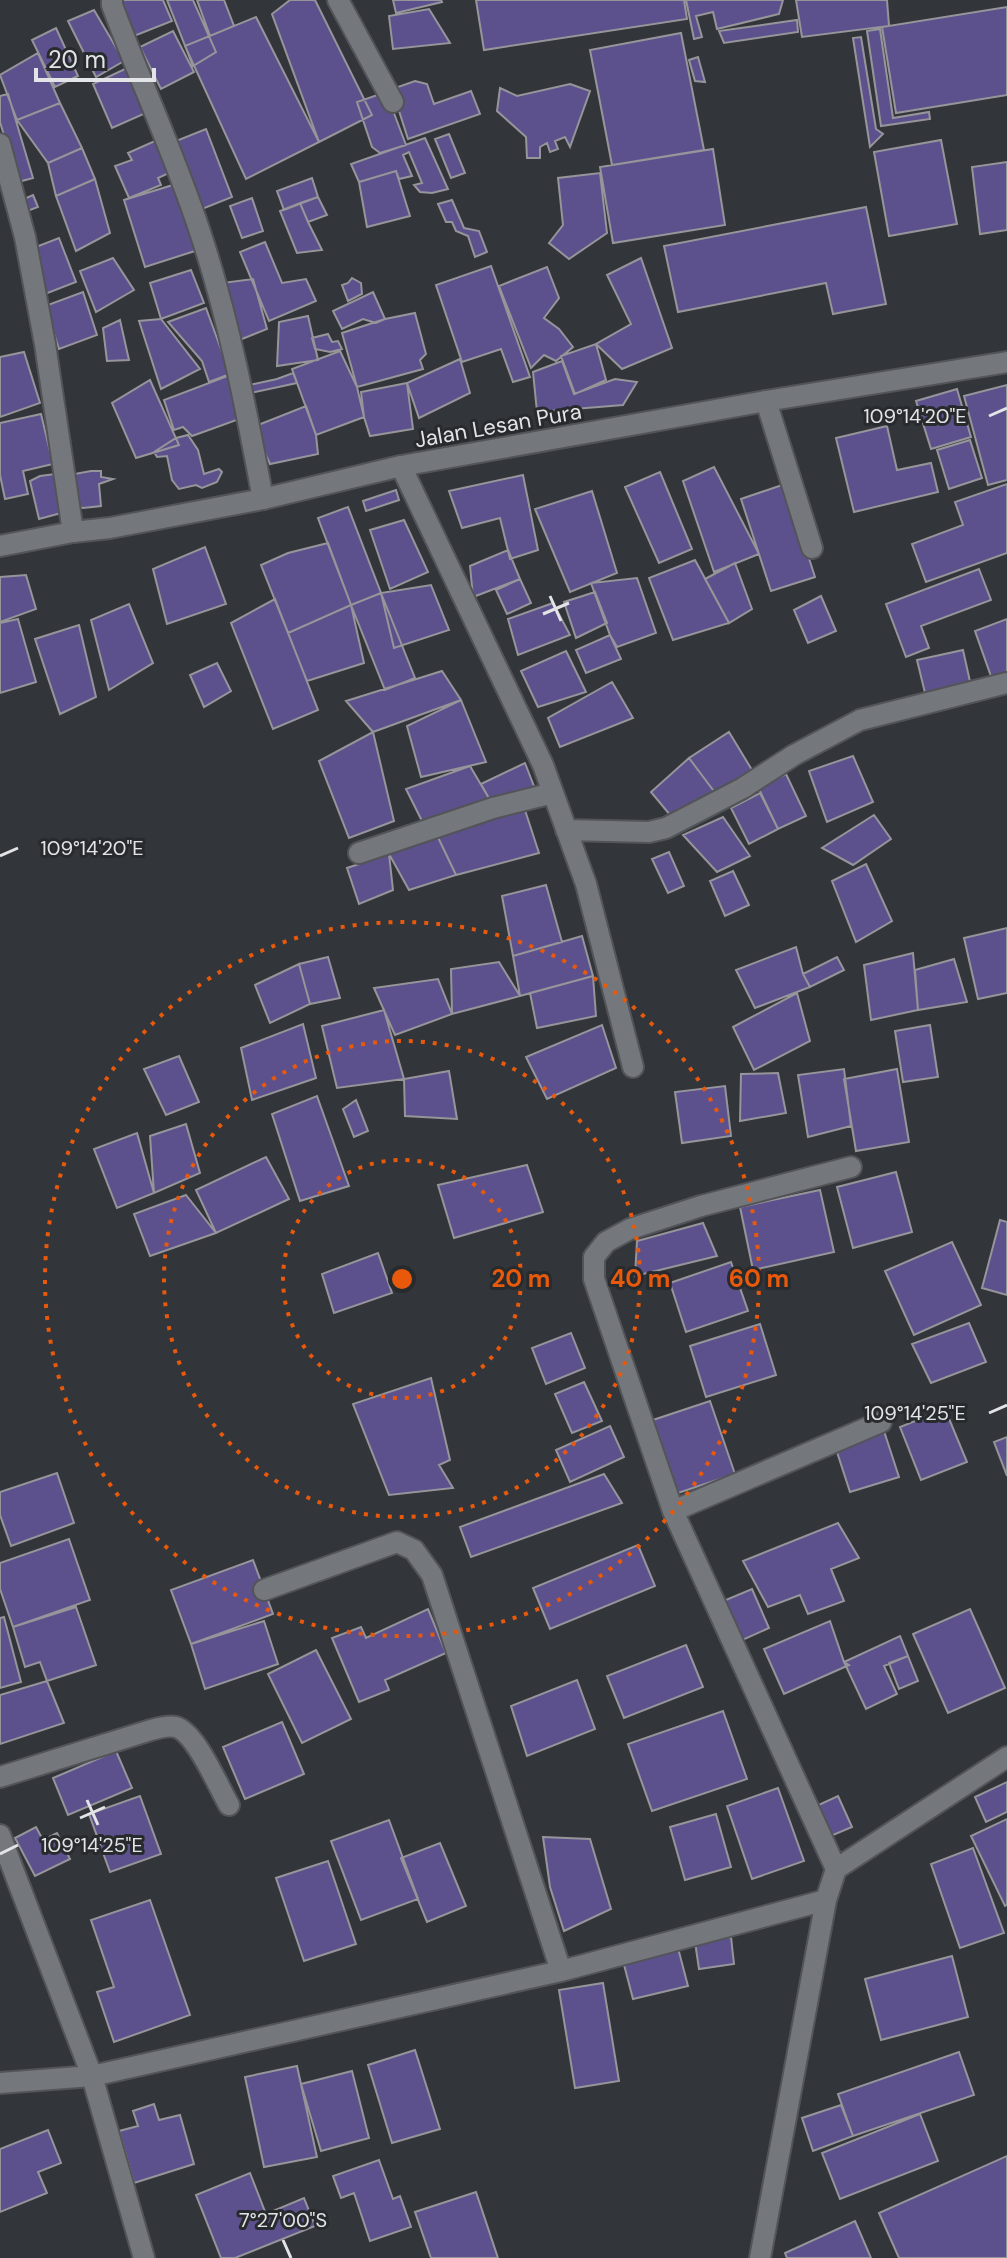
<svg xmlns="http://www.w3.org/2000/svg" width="1007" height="2258" font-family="'DM Sans',sans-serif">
<rect width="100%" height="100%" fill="#323539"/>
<path fill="#5d518d" stroke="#95959a" stroke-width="2" d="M119 0H163L172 21 134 36Z
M167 0H193L216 52 193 66Z
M197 0H224L234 26 210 36Z
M290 0H315L372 115 319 142 272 14Z
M393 0H441L442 2 396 13Z
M476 0H684L687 19 484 50Z
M686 0H783L779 14 717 29 713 12 696 16 702 37 694 39Z
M796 0H887L889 26 802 37Z
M1007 7V95L896 113 882 27Z
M429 9 450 43 393 49 389 16Z
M94 10 124 61 96 77 68 21Z
M256 17 319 142 246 179 185 46Z
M797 20 798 32 724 43 719 31Z
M56 28 78 76 55 87 32 40Z
M880 29 893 118 929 112 930 119 881 126 867 31Z
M173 31 194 72 161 89 140 47Z
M681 33 704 150 612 165 590 50Z
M861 37 876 129 883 134 870 147 853 38Z
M38 53 60 103 17 120 0 75Z
M698 57 705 82 695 81 689 60Z
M127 68 148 112 112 128 93 84Z
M415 81 427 84 434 104 471 91 480 114 408 139 392 89Z
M570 84 590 91 570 147 565 137 555 141 558 149 550 152 547 143 540 147V158H527L526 137 497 111 500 88 517 96Z
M386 92 406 145 380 153 372 147 357 102Z
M8 94 33 178 18 182 0 122V96Z
M60 103 82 148 48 163 17 120Z
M206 129 232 197 202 209 176 141Z
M449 134 465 173 451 178 435 139Z
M425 138 448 189 432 193 420 192 414 185 422 183 409 152 403 155 412 176 399 179 396 171 359 182 351 164Z
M157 140 171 172 158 178 161 185 129 198 115 166 132 160 128 153Z
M941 140 957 224 889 236 874 152Z
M82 148 95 179 56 196 48 163Z
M713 149 725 225 613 243 600 167Z
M1007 162V230L980 234 972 167Z
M396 171 410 216 367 227 359 182Z
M600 173 607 233 569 259 549 243 563 225 558 178Z
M312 178 318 197 284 210 277 191Z
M95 179 110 233 76 251 56 196Z
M176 184 198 250 145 267 124 200Z
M33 195 38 207 22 213 17 202Z
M318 197 327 215 308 222 300 203Z
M252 198 263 231 242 238 230 206Z
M452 200 464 228 479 231 487 252 475 257 468 236 456 231 452 222H446L438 204Z
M300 203 308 222 322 250 297 253 280 211Z
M866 207 886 304 833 314 826 283 678 312 664 246Z
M59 238 76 282 45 294 28 250Z
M265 242 282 283 306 279 316 301 269 321 240 252Z
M113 258 134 290 96 312 80 271Z
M641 258 672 348 622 369 596 344 631 324 607 275Z
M491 266 530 377 513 382 501 349 462 362 436 285Z
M547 267 559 298 544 318 559 329 573 347 556 361 544 355 531 368 499 286Z
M191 270 204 303 161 319 150 283Z
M352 278 361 283 362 294 348 301 342 285 348 283Z
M253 279 267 329 232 343 222 283Z
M83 292 97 335 59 349 45 306Z
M373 292 385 319 376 323 363 319 342 329 333 311Z
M206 308 230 374 209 382 202 361 168 322Z
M415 313 426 354 420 360 423 369 357 387 342 333 385 319Z
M308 316 318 360 277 366 279 322Z
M161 319 200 369 161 389 139 321Z
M120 320 129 360 107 361 103 328Z
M328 334 332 342 338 341 342 349 330 352 315 349 312 338Z
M596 344 606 380 575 394 561 356Z
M340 351 357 387 364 417 316 435 292 369Z
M24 352 40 403 0 417V357Z
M460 359 470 393 419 418 407 383Z
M562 361 574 394 615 379 637 382 623 405 537 412 533 372Z
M293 373 297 383 246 394 245 386 277 379Z
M230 375 245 417 192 436 183 427 174 430 164 400Z
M150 380 179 445 136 458 112 403Z
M407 383 413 429 370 436 364 417 361 392Z
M1007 385V480L988 485 964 396Z
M957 389 971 437 931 449 916 401Z
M306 406 316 435 318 454 270 464 253 427Z
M41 414 53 464 23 471 28 494 5 499 0 475V423Z
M887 426 897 470 931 463 938 492 854 512 836 438Z
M188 435 198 450 204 474 219 469 222 472 217 482 202 488 196 485 179 489 172 480 167 456 157 457 154 452 176 438Z
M970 440 982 478 949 489 937 450Z
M714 467 759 554 714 572 683 481Z
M91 471H101V477L113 479 99 484 101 506 83 508 71 505 69 475Z
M660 472 692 549 659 563 625 487Z
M55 474 65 512 39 519 30 481 40 476Z
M523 475 538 550 510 559 500 518 462 528 449 491Z
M785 484 815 577 771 591 741 499Z
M1007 484V553L926 582 912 544 963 525 955 502Z
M396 490 399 500 366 511 363 501Z
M592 491 617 573 570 592 535 509Z
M348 507 381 593 351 605 318 518Z
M404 520 428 572 390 589 370 530Z
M328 543 351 605 288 633 261 565 288 553Z
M205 547 226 604 167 624 153 569Z
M508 550 520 579 473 597 470 566Z
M695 560 729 623 673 640 649 578Z
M735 563 752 609 729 623 705 579Z
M979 569 991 600 921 626 929 648 906 657 886 604Z
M26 575 36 609 0 622V577Z
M637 578 656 633 617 647 610 635 591 583Z
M520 579 531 603 507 614 496 590Z
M431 585 449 630 394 648 381 593Z
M595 592 607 623 576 638 564 602Z
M381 593 415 678 385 690 351 605Z
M821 596 836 631 808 643 794 610Z
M275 599 318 710 273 729 231 623Z
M553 603 570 635 518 655 508 619Z
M129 604 153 663 109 690 91 620Z
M351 605 364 663 307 681 288 633Z
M18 619 36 682 0 693V623Z
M1007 619V677L993 682 975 631Z
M79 625 96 697 60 714 35 639Z
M610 635 621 659 586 673 576 650Z
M963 650 971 686 926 697 917 660Z
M566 651 586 692 538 707 521 671Z
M217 663 231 691 204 707 190 675Z
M442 671 461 700 373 732 346 701Z
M612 682 633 718 560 747 548 718Z
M461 700 486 762 421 777 407 726Z
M373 732 394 821 349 838 319 761Z
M729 732 752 770 716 794 689 758Z
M853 756 873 802 827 822 809 771Z
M689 758 716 794 675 821 651 792Z
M525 763 537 794 490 800 481 784Z
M470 766 490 800 423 823 406 789Z
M786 774 806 816 778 829 758 787Z
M760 793 778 829 749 844 731 808Z
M523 804 539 853 456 875 435 831Z
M874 815 891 839 853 865 822 848Z
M723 817 750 856 717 872 683 835Z
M435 831 456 875 409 890 389 854Z
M669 852 684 886 668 893 652 859Z
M389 854 393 890 359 904 347 868Z
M866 864 892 921 856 942 832 881Z
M733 871 749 905 725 916 710 881Z
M546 885 562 942 513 956 502 896Z
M1007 928V993L978 999 964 938Z
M582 936 593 976 520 996 513 956Z
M796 947 803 974 810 987 755 1008 736 970Z
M913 953 918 1010 871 1020 864 965Z
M328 957 340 998 310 1004 299 964Z
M837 957 844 970 810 987 803 974Z
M954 959 967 1002 918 1010 915 970Z
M499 962 520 996 452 1014 451 969Z
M299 964 310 1004 270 1023 255 985Z
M593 976 596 1016 537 1028 530 993Z
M438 979 452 1014 395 1035 374 988Z
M797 993 810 1041 754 1070 733 1027Z
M384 1010 404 1079 337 1088 322 1026Z
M303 1024 316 1078 252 1100 241 1048Z
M602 1025 616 1068 547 1099 526 1057Z
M930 1025 938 1077 903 1082 895 1031Z
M179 1056 199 1102 166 1115 144 1069Z
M844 1069 851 1126 808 1137 798 1075Z
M897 1069 909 1142 856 1151 844 1079Z
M449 1071 457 1119 405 1116 404 1079Z
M778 1073 786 1113 740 1121 741 1074Z
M725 1086 731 1136 682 1143 675 1092Z
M317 1096 349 1186 300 1201 272 1114Z
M356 1100 368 1131 354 1137 343 1109Z
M186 1124 200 1173 154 1193 150 1136Z
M137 1133 154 1193 117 1208 94 1149Z
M266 1157 289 1199 216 1233 196 1190Z
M527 1165 543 1212 454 1238 438 1185Z
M896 1172 912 1232 853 1248 837 1187Z
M820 1190 834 1252 753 1270 740 1207Z
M186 1195 216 1233 150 1256 134 1214Z
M1000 1220 1007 1222V1295L982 1288Z
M703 1223 717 1256 635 1276 637 1241Z
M952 1242 981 1305 914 1335 885 1271Z
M378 1253 392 1293 334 1313 322 1274Z
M731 1262 748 1311 686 1332 670 1283Z
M969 1323 986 1362 931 1383 912 1344Z
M760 1324 776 1375 706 1397 690 1346Z
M571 1333 585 1368 546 1384 532 1348Z
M431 1378 450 1460 439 1465 453 1488 389 1495 353 1404Z
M584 1382 602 1421 572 1433 555 1394Z
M710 1401 735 1474 678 1493 653 1420Z
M945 1409 967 1462 921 1480 900 1427Z
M610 1426 624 1457 570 1482 556 1450Z
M884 1431 899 1477 850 1492 835 1446Z
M1007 1437V1476L994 1442Z
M57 1473 74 1523 11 1546 0 1515V1492Z
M604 1474 622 1503 471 1557 460 1527Z
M838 1523 859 1558 831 1569 844 1601 808 1614 800 1595 768 1607 743 1561Z
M69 1539 90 1600 13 1627 0 1589V1563Z
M638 1545 655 1586 550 1629 533 1588Z
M253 1560 273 1614 191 1644 171 1590Z
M752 1589 769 1628 738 1642 721 1602Z
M76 1607 96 1665 47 1681 40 1662 25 1667 13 1627Z
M428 1609 446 1653 385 1680 389 1690 359 1702 332 1638 361 1627 366 1638Z
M970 1609 1005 1688 948 1713 913 1634Z
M4 1617 21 1682 0 1688V1618Z
M264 1621 278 1664 205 1689 191 1644Z
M830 1621 844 1662 849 1665 784 1694 764 1649Z
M900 1636 908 1656 884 1666 897 1694 866 1709 844 1662Z
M686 1645 703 1687 624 1718 607 1676Z
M316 1650 351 1719 302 1743 268 1674Z
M908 1656 918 1681 899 1689 889 1663Z
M577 1680 595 1729 527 1756 511 1706Z
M47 1681 64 1723 0 1744V1695Z
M723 1711 747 1779 652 1811 628 1744Z
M282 1722 304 1774 245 1799 223 1747Z
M116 1751 132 1788 68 1815 53 1778Z
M1007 1782V1812L986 1822 975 1797Z
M778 1788 804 1861 752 1879 727 1806Z
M140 1796 161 1854 110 1872 89 1814Z
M838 1796 852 1827 826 1838 812 1808Z
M716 1814 731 1867 685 1880 670 1827Z
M1007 1819V1905L1005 1906 971 1836Z
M389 1820 418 1899 361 1920 331 1841Z
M36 1827 43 1840 57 1833 70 1859 35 1876 15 1838Z
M543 1837 590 1839 611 1909 564 1931 550 1887Z
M440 1843 466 1906 427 1922 401 1858Z
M973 1848 1004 1933 960 1948 931 1864Z
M328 1861 356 1944 304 1961 276 1878Z
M150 1900 190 2015 114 2042 97 1992 114 1987 91 1920Z
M731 1937 734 1964 699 1969 695 1942Z
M678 1948 688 1986 633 1999 623 1961Z
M952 1956 968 2017 881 2040 865 1979Z
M603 1983 619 2081 575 2088 559 1990Z
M415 2050 440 2129 392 2143 368 2065Z
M959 2052 974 2095 853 2136 838 2094Z
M297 2066 317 2157 264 2167 245 2077Z
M352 2071 369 2138 321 2151 301 2084Z
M154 2104 159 2120 180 2115 194 2164 134 2183 119 2131 138 2126 133 2111Z
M841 2105 853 2136 813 2151 802 2118Z
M920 2114 938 2161 840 2199 822 2153Z
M48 2130 61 2163 38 2172 47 2193 0 2212V2149Z
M1007 2156V2258H899L879 2213Z
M379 2160 393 2199 400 2196 411 2227 370 2241 354 2193 341 2198 333 2176Z
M250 2173 266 2214 304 2198 315 2226 235 2258H221L196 2195Z
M476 2192 498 2258H431L415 2212Z
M855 2221 871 2258H787L785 2253Z"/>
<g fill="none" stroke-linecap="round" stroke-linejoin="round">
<g stroke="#525458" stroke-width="24">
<path id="minor" d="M112 0V5C140 81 175 155 200 232 229 319 246 409 263 499
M338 0 393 102
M0 144 25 237 45 344 73 532
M766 401 812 548
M401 466 543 765 586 884 633 1067
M566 830 649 832 666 828 743 788 794 755 860 720 1007 683
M359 853 493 808 553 793
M673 1511 881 1422
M264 1590 397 1542 414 1550 432 1575 561 1971
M0 1777 151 1730C158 1728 168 1725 176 1727 196 1733 218 1786 229 1805
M0 1835 92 2076 144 2258
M836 1869 673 1511 594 1279V1257L606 1242 630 1229 701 1206 851 1167
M0 2083 92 2076 561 1971 826 1900 836 1869 1007 1757
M760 2258 826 1900"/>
</g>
<g stroke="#525458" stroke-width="24">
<path id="tertiary" d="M0 546 73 532 110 528 263 499 401 466 766 401 1007 362"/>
</g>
<use href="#minor" stroke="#74777c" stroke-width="20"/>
<use href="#tertiary" stroke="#74777c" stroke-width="20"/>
</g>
<path fill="none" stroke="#e2e4e7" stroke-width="3" d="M989 416 1007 408M550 596 561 621M543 614 569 603M0 856 18 848M989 1413 1007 1405M87 1800 98 1825M80 1818 105 1807M0 1854 18 1845M283 2240 291 2258"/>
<g fill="none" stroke="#e8590c" stroke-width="4" stroke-dasharray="4 8">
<circle cx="402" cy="1279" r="119"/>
<circle cx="402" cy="1279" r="238"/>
<circle cx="402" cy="1279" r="357"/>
</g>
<g text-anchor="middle" stroke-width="6" stroke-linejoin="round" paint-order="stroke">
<g font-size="22" fill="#e2e4e7" stroke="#282b2e">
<text transform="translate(498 425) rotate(-10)" y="8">Jalan Lesan Pura</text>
</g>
</g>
<g font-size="20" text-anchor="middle" fill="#e2e4e7" stroke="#282b2e" stroke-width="6" stroke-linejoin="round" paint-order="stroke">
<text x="915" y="423">109°14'20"E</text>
<text x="92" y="855">109°14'20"E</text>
<text x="915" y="1420">109°14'25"E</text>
<text x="92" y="1852">109°14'25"E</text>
<text x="283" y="2227">7°27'00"S</text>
</g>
<circle cx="402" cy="1279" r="12" fill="#e8590c" stroke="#282b2e" stroke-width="4"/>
<g font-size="24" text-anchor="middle" font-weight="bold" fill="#e8590c" stroke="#282b2e" stroke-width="6" stroke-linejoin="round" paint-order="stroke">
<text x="521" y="1287">20 m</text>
<text x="640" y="1287">40 m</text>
<text x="759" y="1287">60 m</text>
</g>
<path d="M36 68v12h118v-12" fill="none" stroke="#e2e4e7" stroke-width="4"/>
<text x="48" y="68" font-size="24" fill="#e2e4e7" stroke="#282b2e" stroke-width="6" paint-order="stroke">20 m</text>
</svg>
